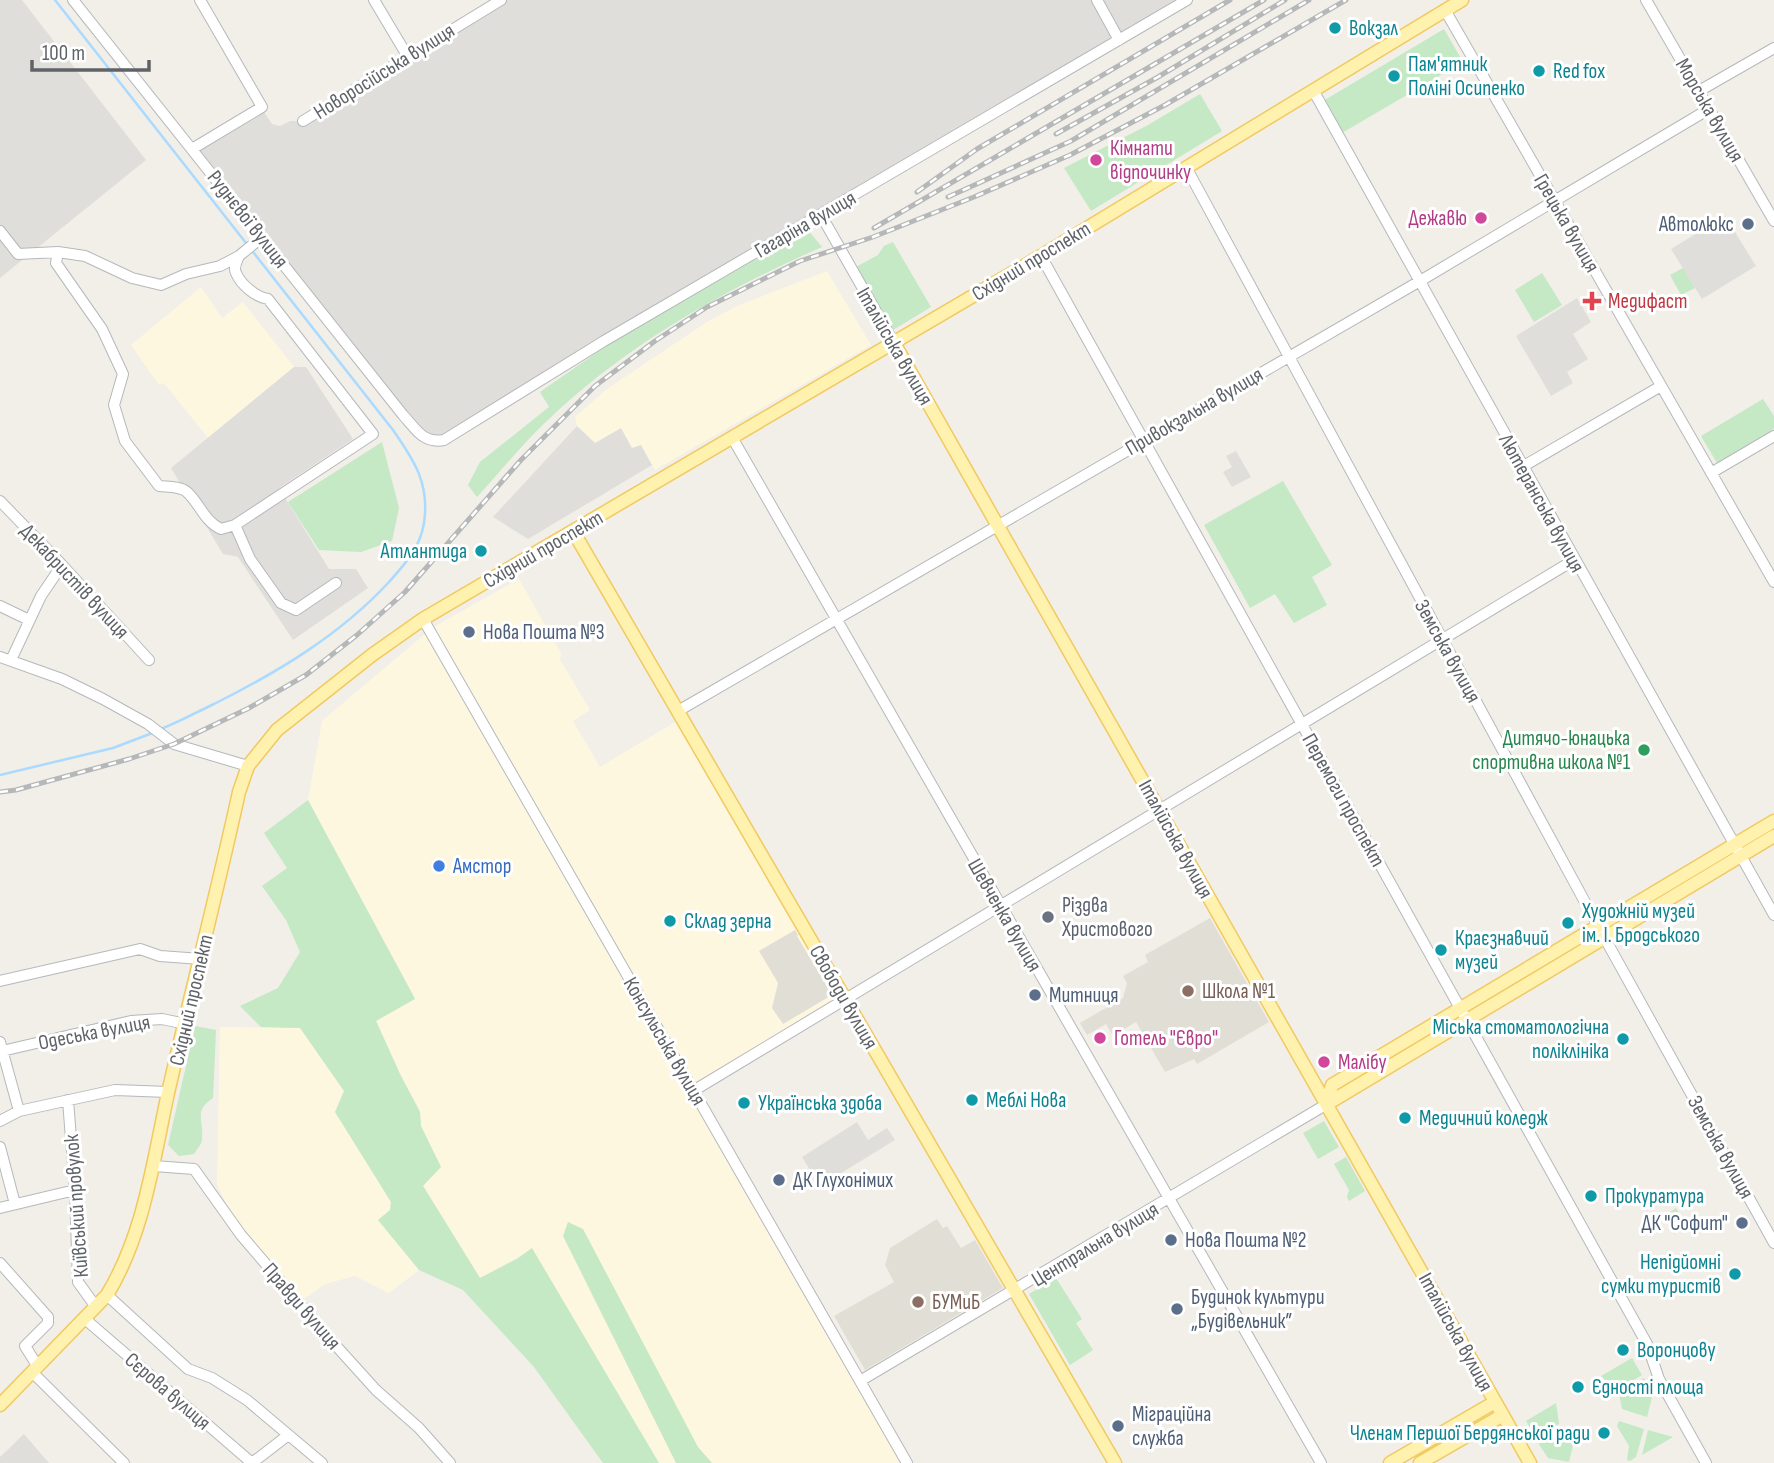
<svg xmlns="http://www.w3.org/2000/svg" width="1774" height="1463" font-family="'Sofia Sans Condensed',sans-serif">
<rect width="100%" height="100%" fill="#f1efe8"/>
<path fill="#fef7e0" d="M827 271 871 345 655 470 641 446 633 448 595 443 577 426 575 417 607 389 707 322 737 306Z
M201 287 222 318 243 302 294 367 208 438 164 383 159 385 131 345Z
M519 579 562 655 559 658 590 710 573 721 600 767 677 721 842 999 689 1091 901 1463H659L532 1249 480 1278 423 1185 440 1166 421 1126 420 1111 400 1074 376 1020 415 998 308 800 322 721 432 628Z
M220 1027 300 1028 344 1091 335 1112 391 1202 390 1210 378 1220 419 1270 389 1293 355 1276 325 1284 301 1301 237 1225 217 1185Z"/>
<path fill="#e0deda" d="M0 0H22L146 160 0 278Z
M502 0H1177L601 337 440 436H425L195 149 262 109 272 124 280 126 290 121H304Z
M1725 216 1756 266 1702 299 1671 249Z
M1577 298 1591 322 1573 334 1588 359 1567 372 1573 383 1551 396 1516 336Z
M294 367H306L353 439 279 488 329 569H356L368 588 293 640 238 557 223 554 171 468Z
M577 426 595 443 621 428 632 448 641 445 652 465 528 539 493 517Z
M1236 451 1251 477 1232 487 1223 472 1232 467 1226 456Z
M857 1122 868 1140 887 1128 895 1140 820 1186 802 1157Z
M24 1434 49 1463H0V1457Z"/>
<path fill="#e1ded6" d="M1210 918 1269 1022 1197 1064 1194 1059 1165 1072 1136 1022 1113 1036 1106 1024 1087 1035 1080 1023 1123 998 1127 983 1123 976 1148 962 1145 955Z
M795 930 798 935 797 936 832 995 783 1024 772 1008 778 983 759 951Z
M937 1219 943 1228 947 1226 961 1248 975 1240 1003 1288 865 1370 834 1316 894 1282 885 1265 890 1248Z"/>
<path fill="#c5e8c5" d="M1444 29 1463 62 1342 133 1323 101Z
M1200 94 1222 131 1091 211 1064 168 1148 125Z
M807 229 822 247C722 291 628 344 549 419 523 443 501 471 477 497L468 485 480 462 549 407 540 392 606 346Z
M893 242 931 307 893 330 856 267 878 255 884 246Z
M1683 268 1695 288 1681 295 1670 275Z
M1542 273 1562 305 1534 322 1515 290Z
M1763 399 1774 416V429L1717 463 1701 436Z
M382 442 399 508 392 541 361 552 319 550 288 502Z
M1283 481 1332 565 1312 577 1327 605 1294 623 1275 594 1250 608 1204 525Z
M308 800 415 999 376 1021 400 1074 420 1112 421 1126 441 1167 423 1186 480 1278 517 1259 532 1248 659 1463H603L534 1367 463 1290 419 1270 378 1220 390 1210 391 1202 335 1112 344 1091 300 1028 261 1027 240 1006 278 988 300 952 286 920 262 886 287 868 264 833Z
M195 1026 216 1030 213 1098C193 1111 204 1120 202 1139 202 1144 197 1149 194 1154L179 1156 168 1145Z
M1324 1121 1339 1147 1318 1159 1303 1133Z
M1346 1157 1365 1191 1349 1201 1347 1197 1349 1190 1334 1164Z
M1676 1208 1687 1227 1674 1234 1664 1216Z
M568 1222 583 1229 698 1447 712 1463H676L563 1236Z
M1056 1278 1082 1319 1076 1323 1093 1350 1070 1365 1029 1294Z
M1632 1358 1642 1375 1617 1390 1601 1376Z
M1644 1378 1653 1393 1647 1417 1622 1409 1619 1394Z
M1556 1403 1559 1424 1536 1437 1526 1421Z
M1619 1421 1644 1429 1636 1457 1630 1461 1627 1460 1629 1446 1617 1426Z
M1563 1426 1575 1436 1569 1462 1548 1458 1537 1441Z
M1648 1430 1673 1437 1642 1455Z"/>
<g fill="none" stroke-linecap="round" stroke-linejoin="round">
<path stroke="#aadaff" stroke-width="2.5" d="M55 0 393 430C414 460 430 484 424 523 420 548 405 564 389 582 340 635 278 672 214 704 197 712 179 722 161 729
M0 775 113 748 155 732"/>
<g stroke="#b5b8bc" stroke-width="12">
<path id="minor" d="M73 0 403 415C416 429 423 444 444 440L604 341 1187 0
M374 0 408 57
M1097 0 1119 40
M1646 0 1774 221
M1445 10 1774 582
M1313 90 1774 915
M1699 91 1774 48
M303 121 501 0
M192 149 262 107 200 0
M1186 167 1598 926 1774 1243
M821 215 894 343
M0 231 18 254 58 252 85 256 132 278 161 285 186 274 220 266 239 256 262 237
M58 252 56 263 102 329 123 374 114 405 125 441 159 486C168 487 180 486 187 492 200 504 204 521 221 529L235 525
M239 256C237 261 233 267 236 273 241 285 256 297 268 299L373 434 235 525 250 559 281 603 296 610 336 583
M1041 256 1558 1184 1647 1344 1659 1379 1706 1463
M733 439 1321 1463
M1522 467 1661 386
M1711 473 1774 436
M0 501 62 565 149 660
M0 606 29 620
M423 619 907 1463
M0 657 62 679 103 699 148 724 174 744 248 766
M11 660 41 596 62 565
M678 711 1420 281 1709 109
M0 981 140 949 160 956 201 959
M0 1042 19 1111
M2 1051 131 1021 162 1019 186 1024
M693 1091 1574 560
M68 1100 75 1190 78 1282 96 1307
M0 1121 19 1111 115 1090 168 1092
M0 1147 15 1204
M154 1166 194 1169 241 1235 329 1338 376 1390 419 1428 450 1463
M0 1208 75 1190
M0 1263 48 1317V1323L25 1346 38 1367
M107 1295 188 1369 212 1378 247 1400 322 1463
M85 1319 252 1463
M33 1373 124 1463
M860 1381 1327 1104
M252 1463 287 1436"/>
</g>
<g stroke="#f2c960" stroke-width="15">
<path id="major" d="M894 343 1530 1463
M573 531 1115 1463
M1327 1104 1332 1085 1774 821
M1327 1104 1774 836
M0 1405 107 1295C144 1234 153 1162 168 1093 191 992 217 893 239 792L248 766 277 730 372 655 423 619 1041 256 1462 0
M1390 1463 1495 1402
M1420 1463 1503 1415"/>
</g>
<use href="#minor" stroke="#fff" stroke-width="10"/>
<use href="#major" stroke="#fff2af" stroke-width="12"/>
<g stroke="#b6b7b8" stroke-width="5">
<path id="rail" d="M1056 134 1158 77 1285 0
M917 192 977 149 1230 0
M948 197 1071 141 1309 0
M874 228 1264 0
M0 792 16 790 129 759 174 744 249 708 306 675 357 635 405 592 520 461 595 386 655 341 707 307 800 261 873 237 974 197 1070 155 1165 105 1346 0"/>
</g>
<use href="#rail" stroke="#fff" stroke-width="2.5" stroke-dasharray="8" stroke-linecap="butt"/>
</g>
<g fill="#0f9aa8" stroke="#fff" stroke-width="2.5">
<circle cx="1335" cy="28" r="7"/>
<circle cx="1539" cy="71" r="7"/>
<circle cx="1394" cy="76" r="7"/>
<circle cx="481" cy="551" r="7"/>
<circle cx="670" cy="921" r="7"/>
<circle cx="1568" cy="923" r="7"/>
<circle cx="1441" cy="950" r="7"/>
<circle cx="1623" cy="1039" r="7"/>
<circle cx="972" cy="1100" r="7"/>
<circle cx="744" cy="1103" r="7"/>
<circle cx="1405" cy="1118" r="7"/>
<circle cx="1591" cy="1196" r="7"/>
<circle cx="1735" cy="1274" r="7"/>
<circle cx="1623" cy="1350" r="7"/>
<circle cx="1578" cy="1387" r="7"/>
<circle cx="1604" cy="1433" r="7"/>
</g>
<g fill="#d1479c" stroke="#fff" stroke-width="2.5">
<circle cx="1096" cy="160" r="7"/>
<circle cx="1481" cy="218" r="7"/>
<circle cx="1100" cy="1038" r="7"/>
<circle cx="1324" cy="1062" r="7"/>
</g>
<g fill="#5c6f8a" stroke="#fff" stroke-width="2.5">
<circle cx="1748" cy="224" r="7"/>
<circle cx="469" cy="632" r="7"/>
<circle cx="1035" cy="995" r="7"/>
<circle cx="779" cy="1180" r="7"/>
<circle cx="1742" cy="1223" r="7"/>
<circle cx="1171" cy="1240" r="7"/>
<circle cx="1177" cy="1309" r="7"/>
<circle cx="1118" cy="1426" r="7"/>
</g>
<path fill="#e0444e" stroke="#fff" stroke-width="2.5" d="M1588.5 290.5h7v7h7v7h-7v7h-7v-7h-7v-7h7z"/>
<circle fill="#2e9e5b" stroke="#fff" stroke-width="2.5" cx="1644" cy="750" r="7"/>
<circle fill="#3f7fe0" stroke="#fff" stroke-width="2.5" cx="439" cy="866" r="7"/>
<circle fill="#6b7280" stroke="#fff" stroke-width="2.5" cx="1048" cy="917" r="7"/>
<g fill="#8d6e63" stroke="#fff" stroke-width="2.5">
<circle cx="1188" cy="991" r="7"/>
<circle cx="918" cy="1302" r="7"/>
</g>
<g text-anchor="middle" stroke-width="6" stroke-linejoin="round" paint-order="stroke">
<g font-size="21" fill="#0d838f" stroke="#fff" text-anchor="start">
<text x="1349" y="35">Вокзал</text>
<text x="1408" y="71">Пам'ятник<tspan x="1408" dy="24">Поліні Осипенко</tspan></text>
<text x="1553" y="78">Red fox</text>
<text x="467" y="558" text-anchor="end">Атлантида</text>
<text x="1582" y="918">Художній музей<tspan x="1582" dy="24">ім. І. Бродського</tspan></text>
<text x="684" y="928">Склад зерна</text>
<text x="1455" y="945">Краєзнавчий<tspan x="1455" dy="24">музей</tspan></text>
<text x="1609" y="1034" text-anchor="end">Міська стоматологічна<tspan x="1609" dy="24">поліклініка</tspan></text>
<text x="986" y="1107">Меблі Нова</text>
<text x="758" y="1110">Українська здоба</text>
<text x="1419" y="1125">Медичний коледж</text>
<text x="1605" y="1203">Прокуратура</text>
<text x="1721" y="1269" text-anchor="end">Непідйомні<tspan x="1721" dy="24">сумки туристів</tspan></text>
<text x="1637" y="1357">Воронцову</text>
<text x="1592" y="1394">Єдності площа</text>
<text x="1590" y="1440" text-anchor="end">Членам Першої Бердянської ради</text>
</g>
<g font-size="21" fill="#5f6368" stroke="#fff">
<text transform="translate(384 71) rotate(-32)" y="7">Новоросійська вулиця</text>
<text transform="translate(1710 110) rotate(60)" y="7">Морська вулиця</text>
<text transform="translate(248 219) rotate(52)" y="7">Руднєвої вулиця</text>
<text transform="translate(1567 223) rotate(60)" y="7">Грецька вулиця</text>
<text transform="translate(805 224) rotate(-30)" y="7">Гагаріна вулиця</text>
<text transform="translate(1031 261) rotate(-31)" y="7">Східний проспект</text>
<text transform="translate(895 346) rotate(60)" y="7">Італійська вулиця</text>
<text transform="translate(1194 411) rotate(-30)" y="7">Привокзальна вулиця</text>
<text transform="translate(1542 503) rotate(61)" y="7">Лютеранська вулиця</text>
<text transform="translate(543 549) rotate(-30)" y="7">Східний проспект</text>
<text transform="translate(75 581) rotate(47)" y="7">Декабристів вулиця</text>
<text transform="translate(1448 651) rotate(61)" y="7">Земська вулиця</text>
<text transform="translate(1344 800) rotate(61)" y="7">Перемоги проспект</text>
<text transform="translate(1176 839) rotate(61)" y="7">Італійська вулиця</text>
<text transform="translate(1005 915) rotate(60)" y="7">Шевченка вулиця</text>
<text transform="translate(844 997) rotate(60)" y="7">Свободи вулиця</text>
<text transform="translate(191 1000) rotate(-77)" y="7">Східний проспект</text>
<text transform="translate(94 1032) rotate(-11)" y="7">Одеська вулиця</text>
<text transform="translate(665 1041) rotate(60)" y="7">Консульська вулиця</text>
<text transform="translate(1721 1147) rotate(61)" y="7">Земська вулиця</text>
<text transform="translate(76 1206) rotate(-94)" y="7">Київський провулок</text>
<text transform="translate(1095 1244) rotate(-31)" y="7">Центральна вулиця</text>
<text transform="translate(302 1306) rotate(49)" y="7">Правди вулиця</text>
<text transform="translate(1456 1332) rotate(61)" y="7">Італійська вулиця</text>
<text transform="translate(168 1391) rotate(41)" y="7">Сєрова вулиця</text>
</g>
<g font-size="21" fill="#b23c85" stroke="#fff" text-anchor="start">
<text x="1110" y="155">Кімнати<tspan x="1110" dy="24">відпочинку</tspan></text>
<text x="1467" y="225" text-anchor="end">Дежавю</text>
<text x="1114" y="1045">Готель "Євро"</text>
<text x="1338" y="1069">Малібу</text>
</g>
<g font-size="21" fill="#4e5e75" stroke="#fff" text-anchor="start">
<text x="1734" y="231" text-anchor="end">Автолюкс</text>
<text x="483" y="639">Нова Пошта №3</text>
<text x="1049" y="1002">Митниця</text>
<text x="793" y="1187">ДК Глухонімих</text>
<text x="1728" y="1230" text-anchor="end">ДК "Софит"</text>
<text x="1185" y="1247">Нова Пошта №2</text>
<text x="1191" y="1304">Будинок культури<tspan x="1191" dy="24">„Будівельник”</tspan></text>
<text x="1132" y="1421">Міграційна<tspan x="1132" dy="24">служба</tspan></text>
</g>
<g font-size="21" fill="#be3a42" stroke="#fff" text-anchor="start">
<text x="1608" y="308">Медифаст</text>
</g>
<g font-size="21" fill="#27864d" stroke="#fff" text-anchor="end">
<text x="1630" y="745">Дитячо-юнацька<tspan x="1630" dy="24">спортивна школа №1</tspan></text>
</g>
<g font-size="21" fill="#366cbe" stroke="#fff" text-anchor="start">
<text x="453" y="873">Амстор</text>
</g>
<g font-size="21" fill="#5b616d" stroke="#fff" text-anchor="start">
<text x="1062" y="912">Різдва<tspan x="1062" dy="24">Христового</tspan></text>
</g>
<g font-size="21" fill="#785e54" stroke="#fff" text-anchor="start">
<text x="1202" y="998">Школа №1</text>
<text x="932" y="1309">БУМиБ</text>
</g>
</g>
<path d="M32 60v10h117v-10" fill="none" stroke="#5f6368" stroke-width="3.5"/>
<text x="42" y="60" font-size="21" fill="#5f6368" stroke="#ffffff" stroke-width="5" paint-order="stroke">100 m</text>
</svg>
